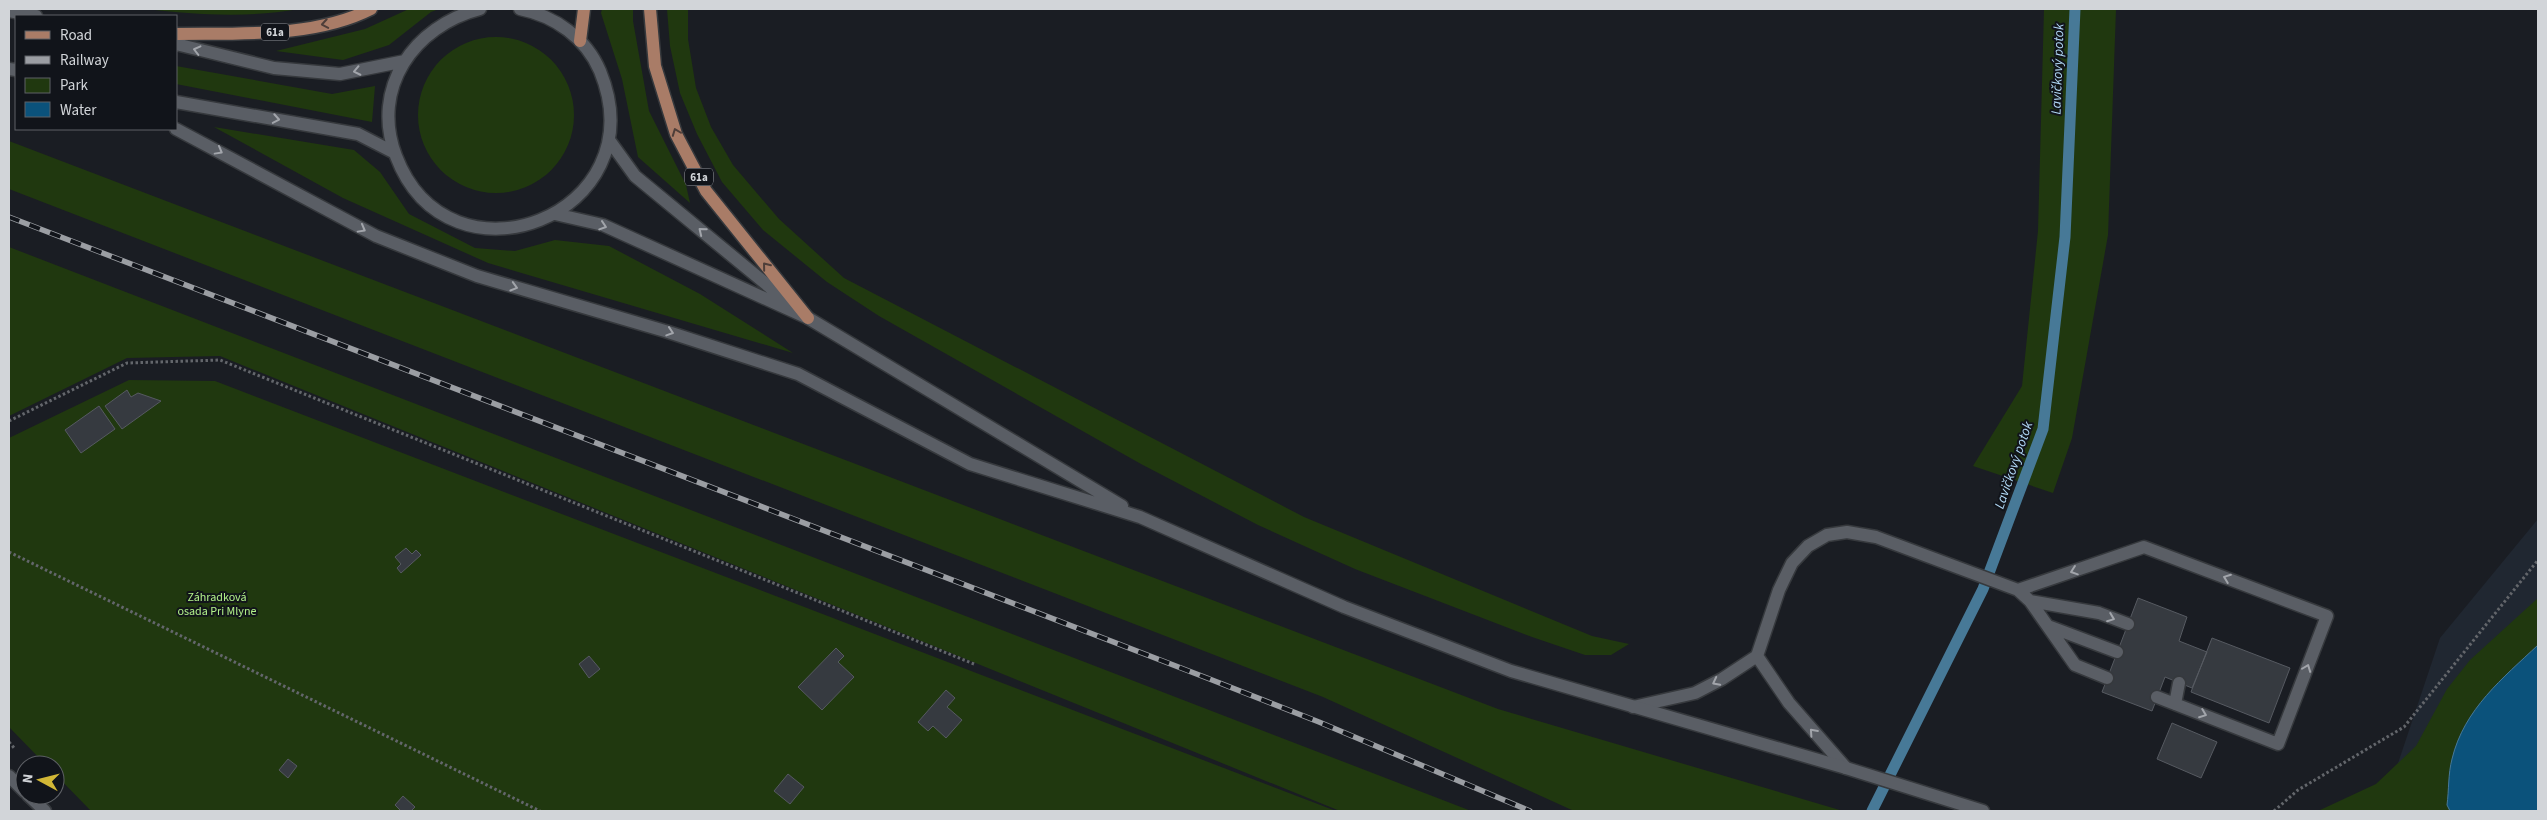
<svg xmlns="http://www.w3.org/2000/svg" width="2547" height="820" font-family="'Source Sans 3',sans-serif">
<rect width="100%" height="100%" fill="#1a1d23"/>
<path fill="#202731" d="M2538 519V811H2382L2440 638Z"/>
<path fill="#20380f" d="M147 9H299C250 18 196 15 147 9Z
M409 9H439L431 12 389 45 343 60 276 51 365 29Z
M602 9H633V21L649 111 686 185 690 203 638 157 622 79 601 13Z
M667 9H688V39L696 88 711 127 733 165 779 219 844 278 1304 517 1592 636 1629 644 1611 655H1585L1532 637 1355 569 1258 525 1141 464 879 316 827 282 763 230 722 182 697 134 680 93 670 46Z
M2044 9H2116L2108 235 2072 438 2053 493 1973 466 2022 386 2038 231Z
M418 115a78 78 0 1 1 156 0a78 78 0 1 1-156 0Z
M176 66 332 94 375 86 372 122 176 84Z
M214 127 354 150 380 172 409 214 475 248 515 251 555 240 609 246 700 294 793 353 488 263 343 198Z
M9 141 1498 709 1843 811H1574L1323 697 9 189Z
M9 247 1466 809 1471 811H1340L220 356 127 358 9 416Z
M129 380 215 381 1336 811H91L55 774V765H46L9 727V438Z
M2538 598V645C2503 678 2464 709 2452 759 2448 773 2449 790 2447 805L2450 811H2318L2376 784 2416 746 2447 689 2470 660Z"/>
<path fill="#0b527b" stroke="#477997" d="M2538 645V811H2450L2447 805C2449 790 2448 774 2452 759 2464 709 2503 678 2538 645Z"/>
<g fill="none" stroke-linecap="round" stroke-linejoin="round">
<path stroke="#477997" stroke-width="11" d="M1872 811 1983 589 2043 429 2065 237 2075 9"/>
</g>
<path fill="#363a40" stroke="#565a61" d="M127 390 131 397 138 393 161 401 122 429 105 406Z
M99 406 115 429 81 453 65 430Z
M406 548 412 554 416 550 421 555 401 573 397 568 401 564 395 557Z
M2138 598 2187 617 2179 641 2207 652 2192 688 2165 677 2152 711 2102 692Z
M2212 638 2290 668 2269 723 2191 692Z
M836 648 844 656 838 662 854 677 822 710 798 687Z
M589 656 600 669 589 678 579 664Z
M946 690 955 698 947 707 962 720 946 738 933 726 928 731 918 722Z
M2172 723 2217 742 2201 778 2157 759Z
M288 759 297 766 288 778 279 770Z
M788 774 804 787 790 804 774 791Z
M403 796 415 807 411 811H401L395 805Z"/>
<g fill="none" stroke-linecap="round" stroke-linejoin="round">
<g stroke="#36393d" stroke-width="15">
<path id="service" d="M2030 601 2099 613 2128 624
M2048 626 2117 652
M1757 656 1789 703 1846 768
M2107 678 2075 665 2030 601 2018 590 2144 547 2327 616 2278 744 2157 697
M2175 704 2179 683
M1633 707 1695 693 1722 679 1757 656 1779 590 1792 563 1808 546 1827 535 1847 532 1876 537 2018 590"/>
</g>
<g stroke="#36393d" stroke-width="15">
<path id="tertiary" d="M9 776 25 792
M28 795 45 811"/>
</g>
<g stroke="#36393d" stroke-width="15">
<path id="secondary" d="M480 9C414 26 370 88 396 156 449 296 659 215 600 71 586 38 555 16 520 9
M9 11 36 16
M176 44 274 68 340 74 405 61
M9 69 16 70
M176 102 358 134 395 153
M176 129 376 236 477 276 665 331 798 374 970 464 1140 517 1344 607 1511 671 1846 768 1983 811
M609 140 635 176 794 307
M555 214 603 225 808 318 1122 506"/>
</g>
<g stroke="#36393d" stroke-width="15">
<path id="primary" d="M650 9 655 66 676 134 706 191 808 318
M176 34C239 33 314 38 371 9
M580 41 584 9"/>
</g>
<path stroke="#63666b" stroke-width="3" stroke-dasharray="2.5 2.5" stroke-linecap="butt" d="M9 421 127 363 220 360 974 664
M9 552 540 811
M9 742 15 749
M2274 811 2298 790 2404 727 2538 560"/>
<use href="#service" stroke="#5a5e65" stroke-width="12"/>
<use href="#tertiary" stroke="#5a5e65" stroke-width="12"/>
<use href="#secondary" stroke="#5a5e65" stroke-width="12"/>
<use href="#primary" stroke="#a97c67" stroke-width="12"/>
<g stroke="#9b9ea3" stroke-width="5.5">
<path id="rail" d="M9 217 1207 678 1319 722 1530 811"/>
</g>
<use href="#rail" stroke="#11141a" stroke-width="4" stroke-dasharray="11" stroke-linecap="butt"/>
</g>
<defs><path id="oneway-chevron" d="M-2-3.5L2.5 0L-2 3.5" fill="none" stroke-width="1.6" stroke-linecap="round" stroke-linejoin="round" transform="scale(1.25)"/></defs>
<g stroke="#4e3e39">
<use href="#oneway-chevron" transform="translate(325 24) rotate(170)"/>
<use href="#oneway-chevron" transform="translate(676 132) rotate(-111)"/>
<use href="#oneway-chevron" transform="translate(766 266) rotate(-129)"/>
</g>
<g stroke="#a2a5ab">
<use href="#oneway-chevron" transform="translate(197 50) rotate(-166)"/>
<use href="#oneway-chevron" transform="translate(357 71) rotate(168)"/>
<use href="#oneway-chevron" transform="translate(276 119) rotate(10)"/>
<use href="#oneway-chevron" transform="translate(219 151) rotate(29)"/>
<use href="#oneway-chevron" transform="translate(603 226) rotate(18)"/>
<use href="#oneway-chevron" transform="translate(362 229) rotate(29)"/>
<use href="#oneway-chevron" transform="translate(702 231) rotate(-141)"/>
<use href="#oneway-chevron" transform="translate(514 287) rotate(16)"/>
<use href="#oneway-chevron" transform="translate(670 332) rotate(18)"/>
<use href="#oneway-chevron" transform="translate(2074 571) rotate(161)"/>
<use href="#oneway-chevron" transform="translate(2227 578) rotate(-159)"/>
<use href="#oneway-chevron" transform="translate(2111 618) rotate(21)"/>
<use href="#oneway-chevron" transform="translate(2307 668) rotate(-69)"/>
<use href="#oneway-chevron" transform="translate(1716 682) rotate(153)"/>
<use href="#oneway-chevron" transform="translate(2203 714) rotate(21)"/>
<use href="#oneway-chevron" transform="translate(1813 732) rotate(-132)"/>
</g>
<g text-anchor="middle" stroke-width="4" stroke-linejoin="round" paint-order="stroke">
<g fill="#11141a" stroke="#989ba0" stroke-width="1">
<rect x="261" y="23.5" width="28" height="17" rx="4"/>
<rect x="685" y="168.5" width="28" height="17" rx="4"/>
</g>
<g font-size="11" font-weight="bold" fill="#d2d5d9">
<text x="275" y="36">61a</text>
<text x="699" y="181">61a</text>
</g>
<g font-size="12" fill="#b2f18a" stroke="#11141a">
<text x="217" y="601">Záhradková<tspan x="217" dy="14">osada Pri Mlyne</tspan></text>
</g>
<g font-size="14" font-style="italic" fill="#b1d8f6" stroke="#11141a">
<text transform="translate(2057 69) rotate(-88)" y="5">Lavičkový potok</text>
<text transform="translate(2013 465) rotate(-71)" y="5">Lavičkový potok</text>
</g>
</g>
<rect width="2547" height="820" fill="none" stroke="#d2d5d9" stroke-width="20"/>
<rect x="15" y="15" width="162" height="115" fill="#11141a" stroke="#5e6166"/>
<rect x="25" y="31" width="25" height="8" fill="#a97c67" stroke="#5e6166"/>
<text x="60" y="40" font-size="15" fill="#d2d5d9">Road</text>
<rect x="25" y="56" width="25" height="8" fill="#9b9ea3" stroke="#5e6166"/>
<text x="60" y="65" font-size="15" fill="#d2d5d9">Railway</text>
<rect x="25" y="78" width="25" height="15" fill="#20380f" stroke="#5e6166"/>
<text x="60" y="90" font-size="15" fill="#d2d5d9">Park</text>
<rect x="25" y="102" width="25" height="15" fill="#0b527b" stroke="#5e6166"/>
<text x="60" y="115" font-size="15" fill="#d2d5d9">Water</text>
<g transform="translate(40 780) rotate(277)"><circle r="24" fill="#11141a" stroke="#5e6166"/>
<path d="M0-4L9 19L0 12L-9 19Z" fill="#d2b736"/>
<text y="-8" font-size="14" font-weight="bold" text-anchor="middle" fill="#d2d5d9">N</text>
</g>
</svg>
